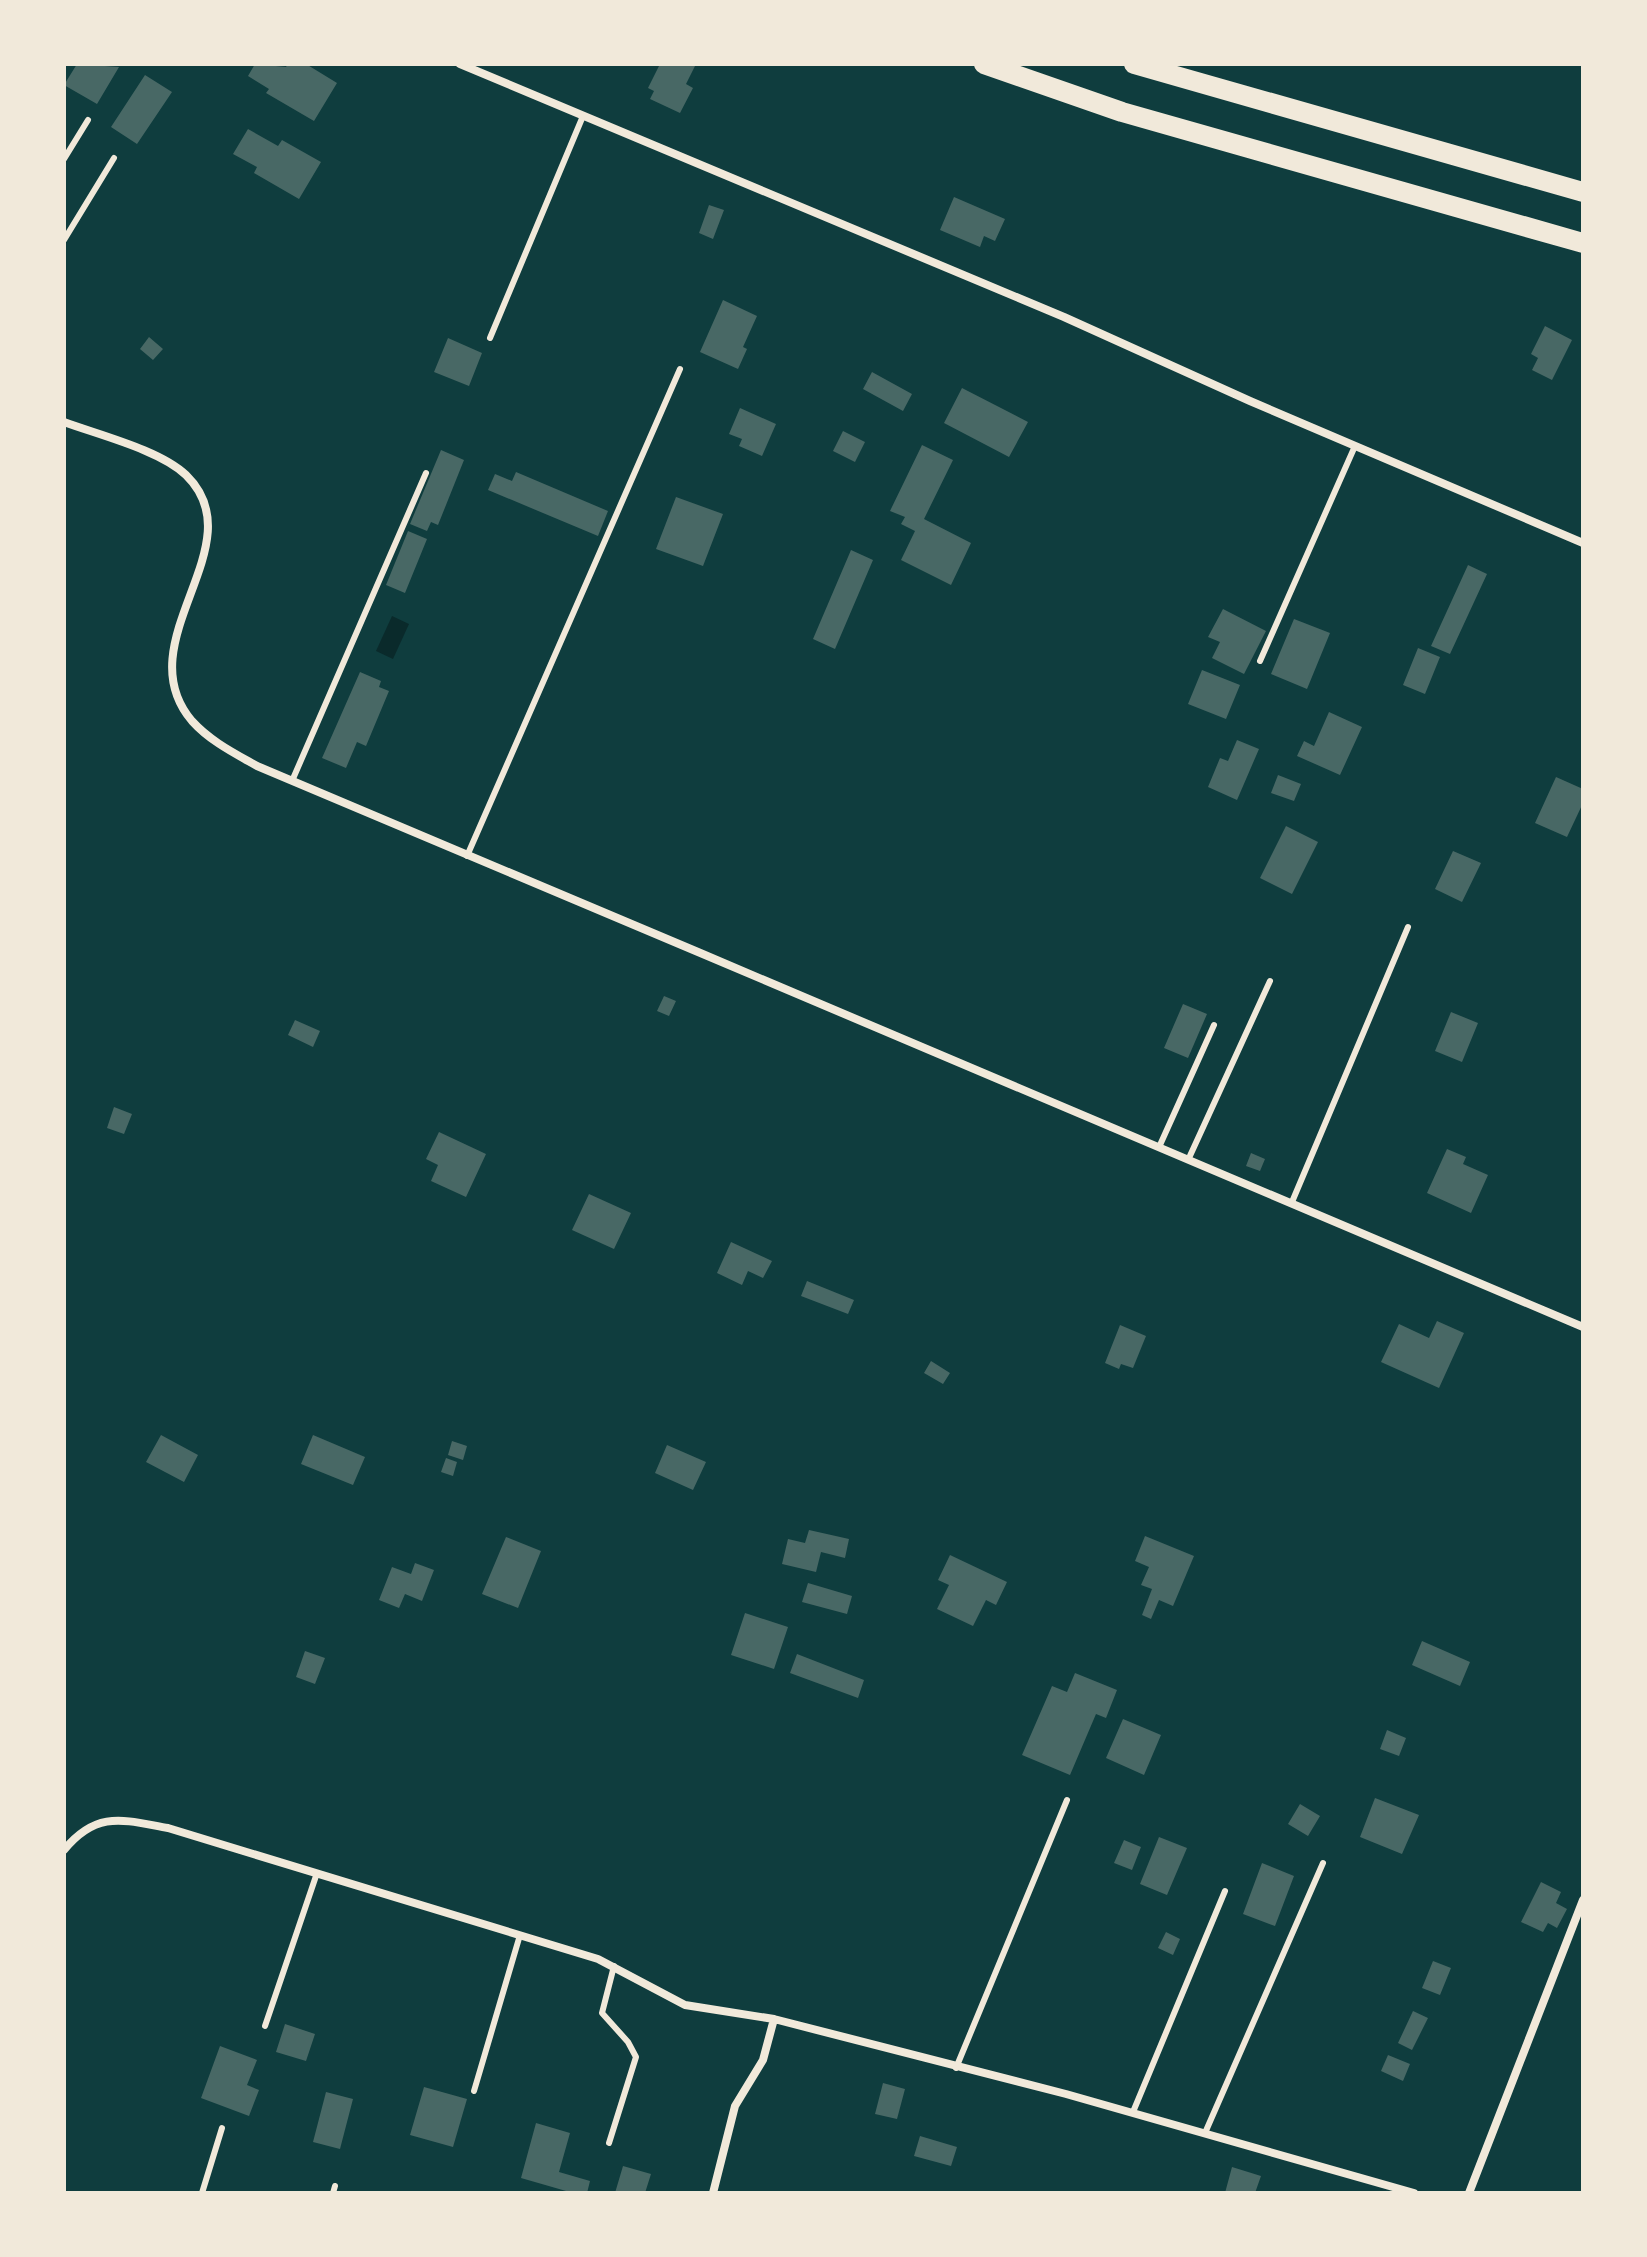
<svg xmlns="http://www.w3.org/2000/svg" width="1647" height="2257" font-family="'Work Sans',sans-serif">
<rect width="100%" height="100%" fill="#0f3d3e"/>
<path fill="#0a2a2b" d="M392 616 409 624 393 659 376 651Z"/>
<path fill="#486865" d="M77 64 119 67 97 104 64 85Z
M255 64 286 67 288 64H306L337 83 314 121 266 93 269 89 248 76Z
M660 64 695 66 686 84 693 88 680 113 650 99 654 91 648 88Z
M145 75 172 92 137 144 111 127Z
M248 129 278 146 282 140 321 162 299 199 254 173 257 167 233 154Z
M954 197 1005 219 995 241 984 236 980 247 940 230Z
M709 205 724 210 713 239 699 233Z
M723 300 757 316 743 347 747 349 738 369 700 352Z
M1545 326 1572 340 1552 380 1532 370 1538 358 1531 354Z
M149 337 163 349 153 360 140 349Z
M448 338 482 353 469 386 434 372Z
M872 372 912 394 903 411 863 389Z
M962 388 1028 422 1009 457 944 423Z
M740 408 776 424 762 456 739 446 742 439 729 434Z
M843 431 865 442 855 462 833 451Z
M922 445 953 460 924 519 971 543 951 585 901 560 915 531 901 524 905 517 890 511Z
M441 450 464 460 438 525 431 522 427 531 410 524Z
M516 472 608 511 598 536 488 490 495 474 512 481Z
M676 497 723 514 703 566 656 549Z
M408 531 427 539 405 593 386 585Z
M851 550 873 560 835 649 813 639Z
M1468 565 1487 574 1450 654 1431 646Z
M1223 609 1266 631 1244 674 1212 658 1220 642 1208 637Z
M1294 619 1330 633 1307 689 1271 674Z
M1418 648 1440 657 1425 694 1403 685Z
M1202 670 1240 685 1226 719 1188 704Z
M360 672 381 681 379 687 389 691 366 746 357 742 346 768 322 758Z
M1329 712 1362 727 1340 775 1297 756 1304 741 1314 746Z
M1237 740 1259 749 1237 800 1208 787 1220 758 1228 761Z
M1278 775 1301 784 1294 801 1271 793Z
M1556 777 1583 789V803L1567 837 1535 823Z
M1286 826 1318 842 1292 894 1260 878Z
M1453 851 1481 863 1462 902 1435 889Z
M664 996 676 1001 669 1016 657 1011Z
M1183 1004 1207 1014 1188 1058 1164 1048Z
M1451 1012 1478 1023 1462 1062 1435 1051Z
M295 1020 320 1031 313 1047 288 1035Z
M114 1107 132 1114 124 1134 107 1128Z
M439 1132 486 1154 466 1197 431 1181 438 1165 426 1159Z
M1447 1149 1466 1157 1463 1164 1488 1175 1471 1213 1427 1193Z
M1251 1153 1265 1159 1260 1171 1246 1166Z
M589 1194 631 1213 614 1249 572 1230Z
M731 1242 772 1261 763 1278 748 1271 742 1285 717 1273Z
M807 1281 854 1300 848 1314 801 1296Z
M1437 1321 1464 1333 1439 1388 1381 1362 1399 1324 1429 1338Z
M1120 1325 1146 1336 1133 1368 1121 1364 1119 1369 1105 1363Z
M931 1361 950 1373 943 1384 924 1373Z
M161 1435 198 1455 184 1482 146 1462Z
M313 1435 365 1457 353 1485 301 1464Z
M452 1441 467 1446 463 1460 448 1455Z
M667 1445 706 1462 693 1490 655 1473Z
M446 1458 457 1462 453 1476 441 1472Z
M809 1530 849 1539 845 1558 821 1552 816 1572 782 1564 788 1539 805 1543Z
M1145 1536 1194 1556 1173 1606 1159 1600 1151 1619 1142 1615 1152 1589 1141 1585 1149 1567 1135 1561Z
M506 1537 541 1551 518 1608 482 1594Z
M950 1555 1007 1582 996 1605 986 1600 973 1626 937 1609 949 1585 938 1580Z
M415 1563 434 1570 422 1601 405 1594 399 1608 379 1600 392 1567 411 1574Z
M808 1583 852 1596 847 1614 802 1602Z
M745 1613 788 1627 774 1669 731 1655Z
M1422 1641 1470 1662 1460 1686 1412 1665Z
M305 1651 325 1658 315 1684 296 1677Z
M797 1654 864 1680 858 1698 790 1673Z
M1075 1673 1117 1690 1106 1718 1096 1714 1070 1775 1022 1755 1052 1686 1067 1692Z
M1123 1719 1161 1735 1144 1775 1106 1758Z
M1387 1730 1406 1738 1399 1756 1380 1749Z
M1375 1798 1419 1815 1402 1854 1360 1837Z
M1300 1804 1320 1816 1308 1836 1288 1824Z
M1159 1837 1187 1848 1167 1895 1140 1884Z
M1124 1840 1141 1847 1132 1870 1114 1863Z
M1262 1863 1294 1876 1275 1926 1243 1914Z
M1541 1882 1561 1892 1556 1903 1567 1909 1557 1928 1548 1923 1543 1932 1521 1922Z
M1166 1932 1180 1939 1173 1955 1158 1948Z
M1433 1961 1451 1968 1440 1995 1422 1988Z
M1413 2011 1428 2018 1412 2050 1398 2043Z
M285 2024 315 2034 306 2061 276 2052Z
M220 2046 257 2060 247 2085 259 2090 249 2116 201 2098Z
M1388 2055 1410 2064 1403 2081 1381 2071Z
M883 2083 905 2089 897 2119 875 2114Z
M424 2087 467 2099 453 2147 410 2135Z
M326 2092 353 2099 340 2149 313 2142Z
M536 2123 570 2133 559 2172 590 2181 587 2193H573L521 2178Z
M920 2136 957 2147 951 2166 914 2156Z
M623 2166 651 2174 645 2193H615Z
M1232 2167 1261 2176 1255 2193H1225Z"/>
<g fill="none" stroke-linecap="round" stroke-linejoin="round">
<path stroke="#f1e9da" stroke-width="6" d="M64 159 88 120
M64 240 114 158
M490 338 583 116
M1260 661 1355 446
M292 781 426 473
M467 856 680 369
M1160 1145 1214 1025
M1189 1158 1270 981
M1292 1202 1408 927
M265 2026 317 1873
M956 2068 1067 1800
M474 2091 520 1935
M1133 2112 1225 1891
M1205 2133 1323 1863
M609 2143 636 2057 628 2042 602 2013 614 1966
M202 2193 222 2128
M333 2193 335 2186"/>
<path stroke="#f1e9da" stroke-width="8" d="M460 64 1064 317 1250 401 1583 543
M64 422C99 435 160 450 186 475 258 545 124 641 192 721 210 741 234 753 257 766 699 953 1142 1138 1583 1327
M64 1850C97 1810 123 1820 168 1828L598 1959 685 2005 774 2019 763 2060 735 2106 713 2193
M774 2019 1066 2094 1414 2193
M1469 2193 1583 1900"/>
<path stroke="#f1e9da" stroke-width="20" d="M984 64 1122 112 1583 243
M1134 64 1583 192"/>
</g>
<rect width="1647" height="2257" fill="none" stroke="#f1e9da" stroke-width="132"/>
</svg>
